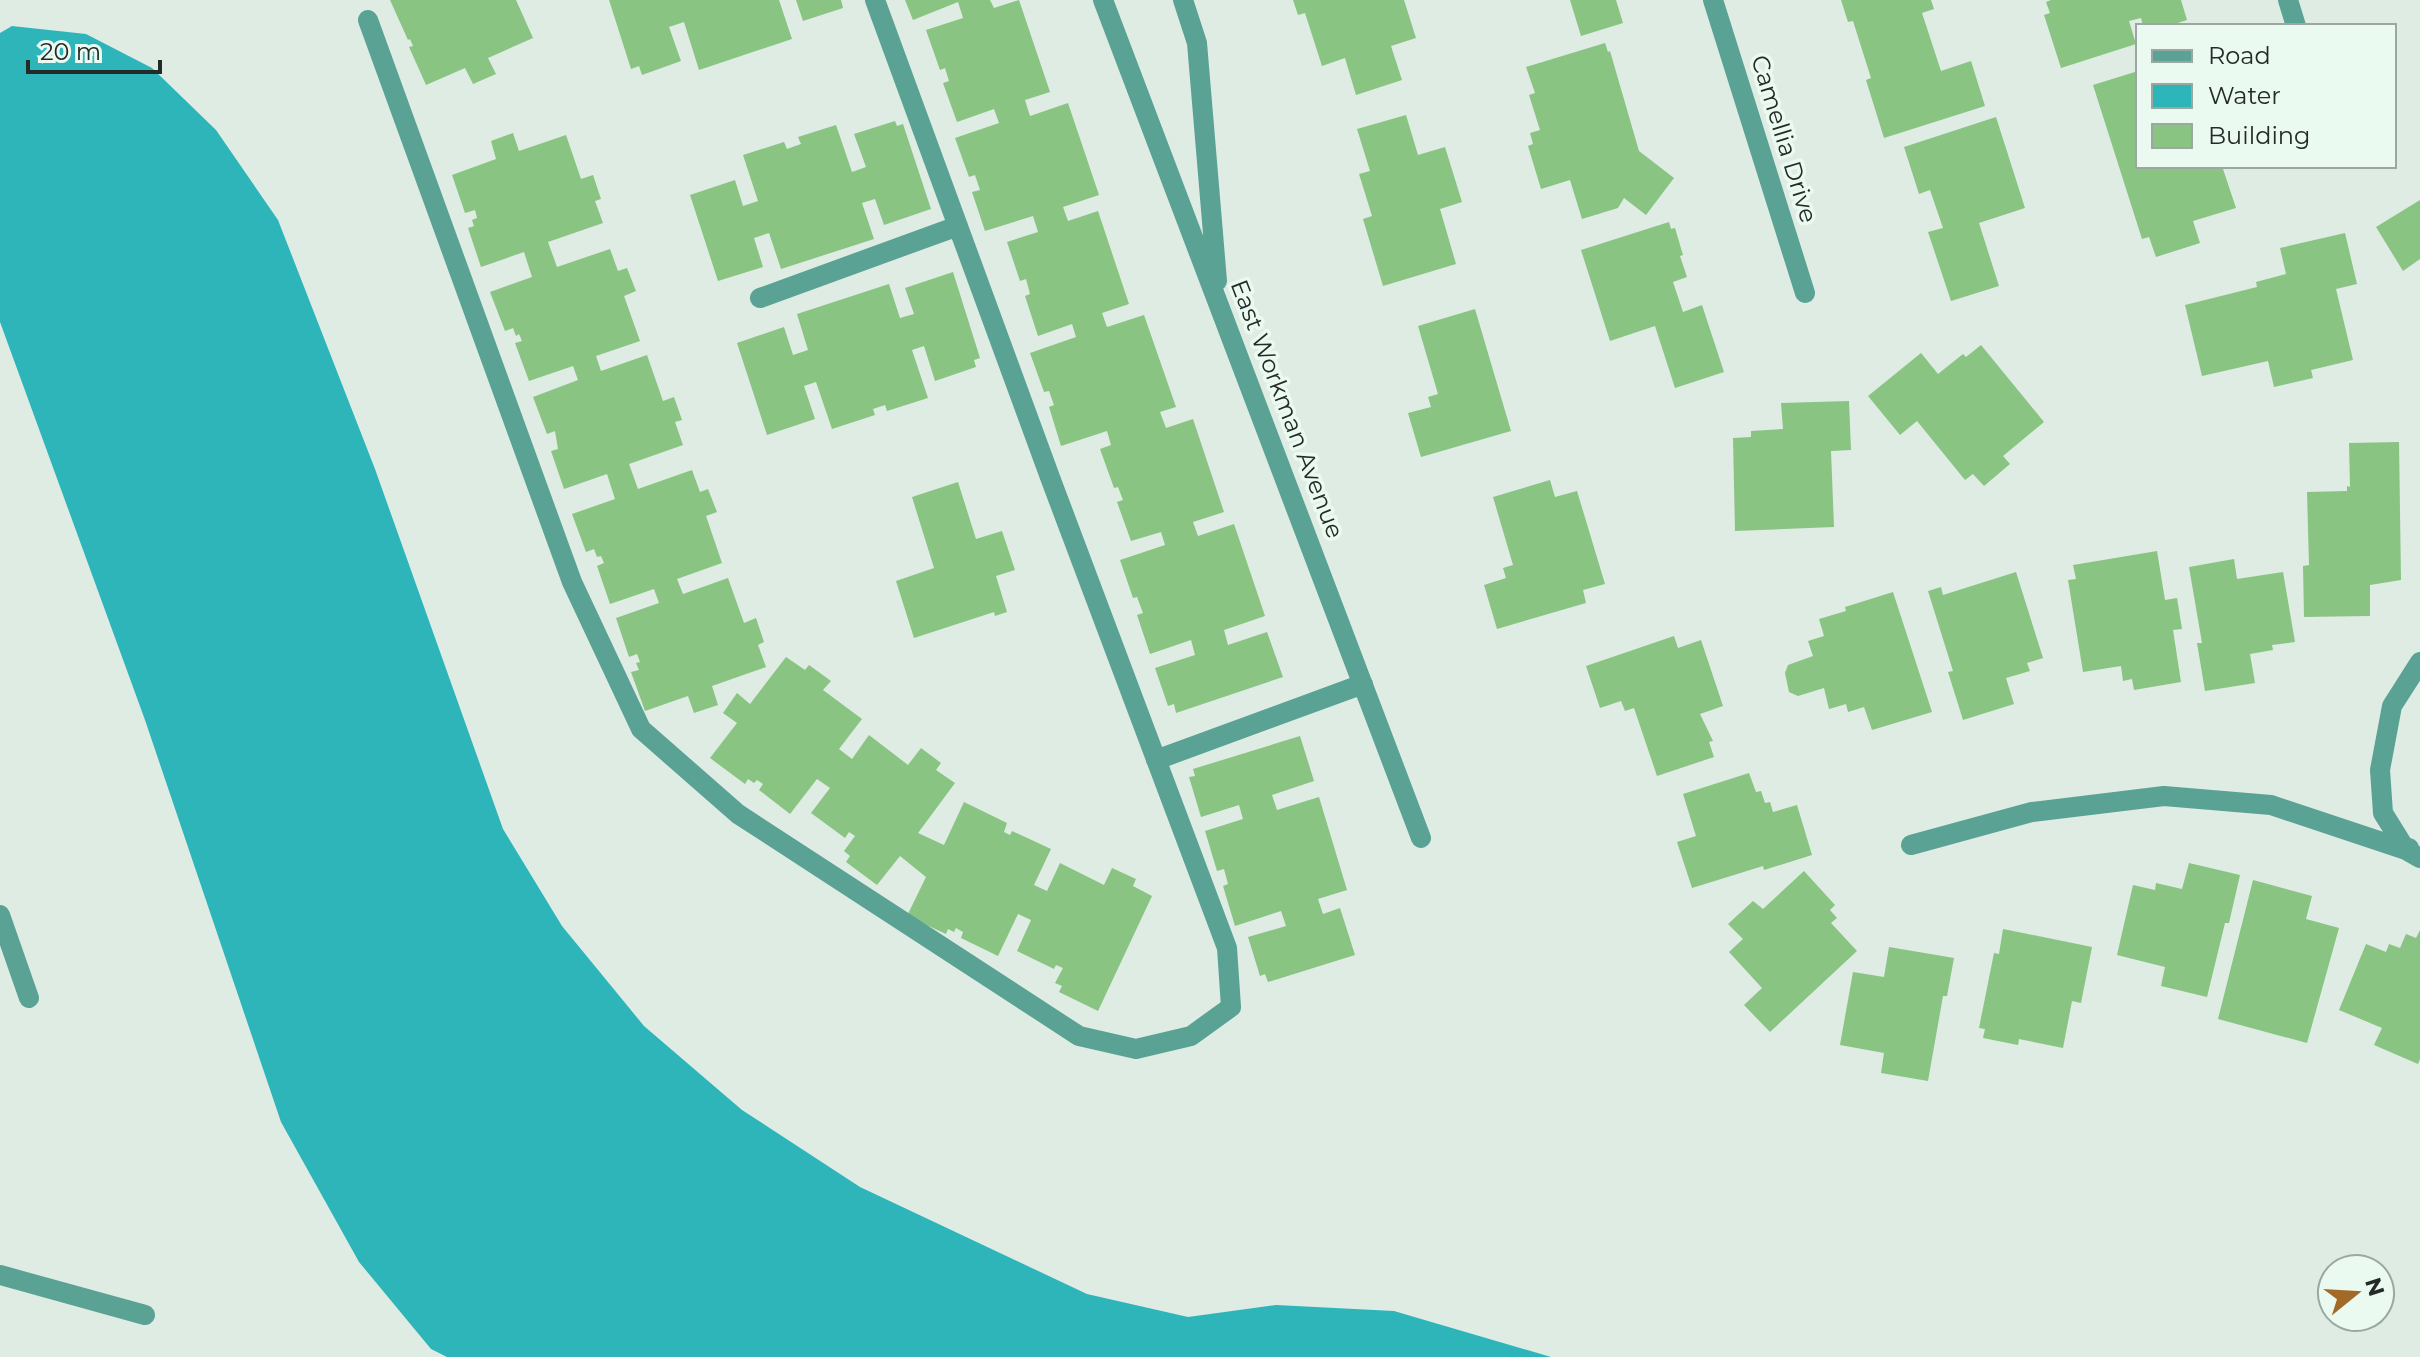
<svg xmlns="http://www.w3.org/2000/svg" width="2420" height="1357" font-family="Montserrat,sans-serif">
<rect width="100%" height="100%" fill="#deece4"/>
<path fill="#2eb5ba" d="M12 26 86 34 152 68 216 130 278 220 375 469 503 829 562 926 644 1026 742 1110 860 1187 1087 1294 1188 1317 1276 1305 1394 1311 1551 1357H447L431 1349 359 1262 281 1122 145 720 0 322V33Z"/>
<path fill="#89c482" d="M390 0H516L533 38 488 58 496 74 473 84 465 68 426 85 409 47 413 46 410 39 408 40Z
M609 0H779L792 39 699 70 684 22 669 27 681 61 642 75 639 66 631 69Z
M796 0H841L843 8 803 21Z
M905 0H990L994 8 1019 0 1050 92 1025 100 1030 116 1068 103 1099 195 1063 207 1068 221 1098 211 1129 304 1102 313 1107 327 1144 315 1176 407 1160 412 1166 428 1193 419 1224 512 1193 522 1198 536 1234 524 1265 616 1224 630 1228 645 1267 632 1283 677 1176 713 1174 704 1168 706 1155 668 1195 655 1191 640 1150 654 1137 615 1143 613 1137 597 1133 598 1120 560 1165 545 1161 532 1131 541 1117 502 1123 500 1118 487 1114 488 1100 449 1111 445 1107 431 1061 446 1049 407 1054 405 1049 391 1044 392 1030 353 1076 337 1072 324 1038 336 1025 296 1030 294 1026 279 1020 281 1007 242 1038 232 1033 216 985 231 972 192 980 190 975 175 969 177 955 138 999 123 994 109 957 122 943 83 949 81 945 68 940 70 926 30 963 18 958 2 913 20Z
M1293 0H1404L1416 38 1391 46 1402 80 1356 95 1345 58 1322 66 1305 13 1298 15Z
M1570 0H1616L1623 23 1581 36Z
M1841 0H1931L1934 9 1922 13 1941 71 1971 61 1985 106 1884 138 1866 80 1871 78 1853 21 1848 22Z
M2051 0H2181L2187 20 2168 26H2143L2141 18 2129 21 2136 44 2061 68 2044 15 2050 13 2046 2Z
M1605 43 1608 52 1610 51 1639 151 1674 178 1646 215 1624 198 1618 208 1582 219 1570 180 1541 189 1528 146 1533 144 1530 133 1540 130 1529 95 1535 93 1526 67Z
M2138 71V166H2222L2236 208 2193 221 2200 243 2156 257 2149 237 2142 239 2093 85Z
M1406 115 1418 155 1445 147 1462 202 1440 209 1456 264 1383 286 1363 219 1372 216 1359 174 1370 171 1357 129Z
M1996 117 2025 208 1979 223 1999 286 1951 301 1928 232 1943 228 1930 190 1919 194 1904 147Z
M895 121 897 126 903 124 931 209 884 225 875 199 862 203 874 239 781 269 769 233 754 238 763 267 718 281 690 195 735 180 743 206 758 201 743 155 784 142 787 149 801 144 798 137 836 125 852 172 866 167 854 134Z
M513 133 519 151 566 135 581 179 593 175 601 199 595 201 603 223 548 242 557 267 610 249 618 271 627 268 636 291 624 296 640 341 596 356 601 371 647 355 663 401 674 397 682 420 675 422 683 445 629 464 638 489 692 470 700 492 708 489 717 512 706 516 722 563 677 579 683 594 728 578 744 623 756 618 764 642 758 645 766 667 712 686 718 705 694 713 688 696 645 711 631 672 639 670 636 663 640 662 637 654 629 657 616 618 659 603 654 589 610 604 597 566 604 563 601 556 597 557 594 549 586 552 572 514 615 499 607 474 564 489 551 451 558 449 555 431 547 434 533 397 578 380 573 366 529 381 515 343 522 341 519 334 516 336 513 328 505 331 490 292 532 277 524 252 481 267 468 228 474 226 472 220 477 218 475 210 465 213 452 175 496 159 491 141Z
M2420 200V259L2403 271 2376 227Z
M1669 222 1671 229 1675 228 1683 255 1680 256 1687 277 1673 282 1683 312 1702 305 1724 372 1675 388 1655 326 1610 341 1581 250Z
M2345 233 2357 284 2336 289 2353 360 2311 370 2313 378 2274 387 2268 361 2202 376 2185 305 2257 287 2256 282 2286 274 2280 248Z
M953 272 980 358 974 360 976 367 935 381 924 346 912 350 928 398 887 411 885 405 873 409 875 415 832 429 816 382 804 386 815 419 767 435 737 343 784 327 793 355 808 350 797 314 889 284 900 318 914 314 905 288Z
M1475 309 1511 431 1421 457 1408 413 1431 407 1428 397 1438 394 1418 326Z
M1981 345 2044 422 2003 456 2010 464 1984 486 1973 474 1965 480 1917 421 1900 435 1868 396 1921 353 1938 374 1963 354 1966 357Z
M1849 401 1851 450 1831 451 1834 527 1735 531 1733 438 1751 437V431L1783 429 1781 403Z
M2399 442 2401 580 2370 585V616L2304 617 2303 566 2309 565 2307 492 2347 491V486L2350 487 2349 443Z
M1550 480 1555 497 1577 491 1605 584 1583 590 1586 603 1497 629 1484 585 1506 578 1503 568 1513 565 1493 497Z
M958 482 976 539 1002 531 1015 570 996 576 1007 612 995 616 994 612 914 638 896 581 934 568 912 497Z
M2157 551 2165 600 2177 598 2182 629 2173 630 2181 682 2134 690 2132 679 2123 681 2121 666 2083 672 2068 580 2076 579 2073 565Z
M2234 559 2237 579 2283 572 2295 642 2272 645 2273 650 2250 654 2255 683 2205 691 2197 643H2202L2189 567Z
M2016 572 2043 658 2027 663 2030 671 2006 678 2014 704 1963 720 1948 672 1953 671 1928 591 1941 587 1943 595Z
M1893 592 1932 712 1872 730 1864 707 1848 712 1846 704 1829 709 1824 688 1798 696 1789 692 1785 673 1788 665 1813 656 1808 641 1824 636 1819 619 1846 611 1845 607Z
M1674 636 1678 648 1701 640 1723 706 1700 714 1713 741 1709 742 1714 757 1657 776 1634 708 1625 711 1621 701 1600 708 1586 666Z
M786 657 805 670 809 665 831 681 823 690 862 719 839 749 852 759 869 735 908 765 921 748 941 763 936 770 955 783 918 833 944 845 964 802 1007 823 1004 832 1010 835 1012 831 1051 849 1034 885 1047 891 1060 863 1104 885 1112 868 1136 879 1133 886 1152 896 1098 1011 1059 992 1062 986 1055 983 1063 968 1056 965 1054 969 1017 951 1031 920 1018 914 998 956 961 938 963 932 956 928 954 932 948 929 946 934 907 916 926 877 900 856 877 885 846 862 850 856 844 851 855 836 849 832 845 838 811 813 830 788 817 779 790 814 759 790 763 784 757 780 754 783 748 779 745 784 710 758 737 723 723 713 737 693 750 704Z
M1300 736 1314 781 1272 795 1277 810 1319 797 1347 890 1318 899 1323 914 1340 908 1355 955 1268 982 1265 974 1260 976 1248 937 1286 926 1281 911 1235 926 1223 886 1228 884 1224 869 1217 871 1205 831 1243 819 1239 805 1201 817 1189 777 1195 776 1193 769Z
M1749 773 1756 792 1761 791 1765 803 1770 802 1773 812 1797 805 1812 855 1764 870 1763 866 1692 888 1677 842 1696 836 1683 794Z
M2189 863 2240 875 2229 923H2225L2207 997 2161 986 2165 967 2117 955 2133 885 2155 890 2156 883 2182 889Z
M1804 871 1835 905 1830 910 1837 918 1831 923 1857 951 1770 1032 1744 1005 1762 988 1729 952 1743 939 1728 924 1753 901 1763 909Z
M2253 880 2312 896 2306 919 2339 928 2307 1043 2218 1019Z
M2003 929 2092 947 2081 1003 2072 1001 2063 1048 2019 1039 2018 1045 1983 1038 1985 1029 1979 1028 1994 953 1999 954Z
M2420 930V1059L2418 1064 2374 1045 2382 1028 2339 1010 2366 944 2386 952 2389 944 2400 948 2406 934 2416 938Z
M1889 947 1954 958 1947 996H1943L1928 1081 1881 1073 1884 1053 1840 1045 1853 972 1884 977Z"/>
<g fill="none" stroke-linecap="round" stroke-linejoin="round">
<path stroke="#59a294" stroke-width="20" d="M1103 0 1421 838
M1183 0 1197 43 1217 281
M1713 0 1805 293
M2288 0 2296 26
M368 20 572 582 641 729 738 814 1079 1036 1136 1049 1191 1036 1231 1007 1227 948 1051 480 875 0
M760 298 958 226
M1156 760 1363 684
M1911 845 2032 812 2164 796 2271 805 2406 850 2420 858
M2409 848 2406 850 2383 813 2380 770 2392 706 2420 662
M0 915 29 998
M0 1275 145 1315"/>
</g>
<g text-anchor="middle" stroke-width="7" stroke-linejoin="round" paint-order="stroke">
<g font-size="24" fill="#242a27" stroke="#ebfaf1">
<text transform="translate(1784 139) rotate(73)" y="8">Camellia Drive</text>
<text transform="translate(1287 409) rotate(69)" y="8">East Workman Avenue</text>
</g>
</g>
<rect x="2136" y="24" width="260" height="144" fill="#ebfaf1" stroke="#9ba7a0" stroke-width="2"/>
<rect x="2152" y="50" width="40" height="12" fill="#59a294" stroke="#9ba7a0" stroke-width="2"/>
<text x="2208" y="64" font-size="24" fill="#242a27">Road</text>
<rect x="2152" y="84" width="40" height="24" fill="#2eb5ba" stroke="#9ba7a0" stroke-width="2"/>
<text x="2208" y="104" font-size="24" fill="#242a27">Water</text>
<rect x="2152" y="124" width="40" height="24" fill="#89c482" stroke="#9ba7a0" stroke-width="2"/>
<text x="2208" y="144" font-size="24" fill="#242a27">Building</text>
<g transform="translate(2356 1293) rotate(72)"><circle r="38" fill="#ebfaf1" stroke="#9ba7a0" stroke-width="2"/>
<path d="M0-6L14 30L0 20L-14 30Z" fill="#a36928"/>
<text y="-12" font-size="22" font-weight="bold" text-anchor="middle" fill="#242a27">N</text>
</g>
<path d="M28 60v12h132v-12" fill="none" stroke="#242a27" stroke-width="4"/>
<text x="40" y="60" font-size="24" fill="#242a27" stroke="#ebfaf1" stroke-width="6" paint-order="stroke">20 m</text>
</svg>
